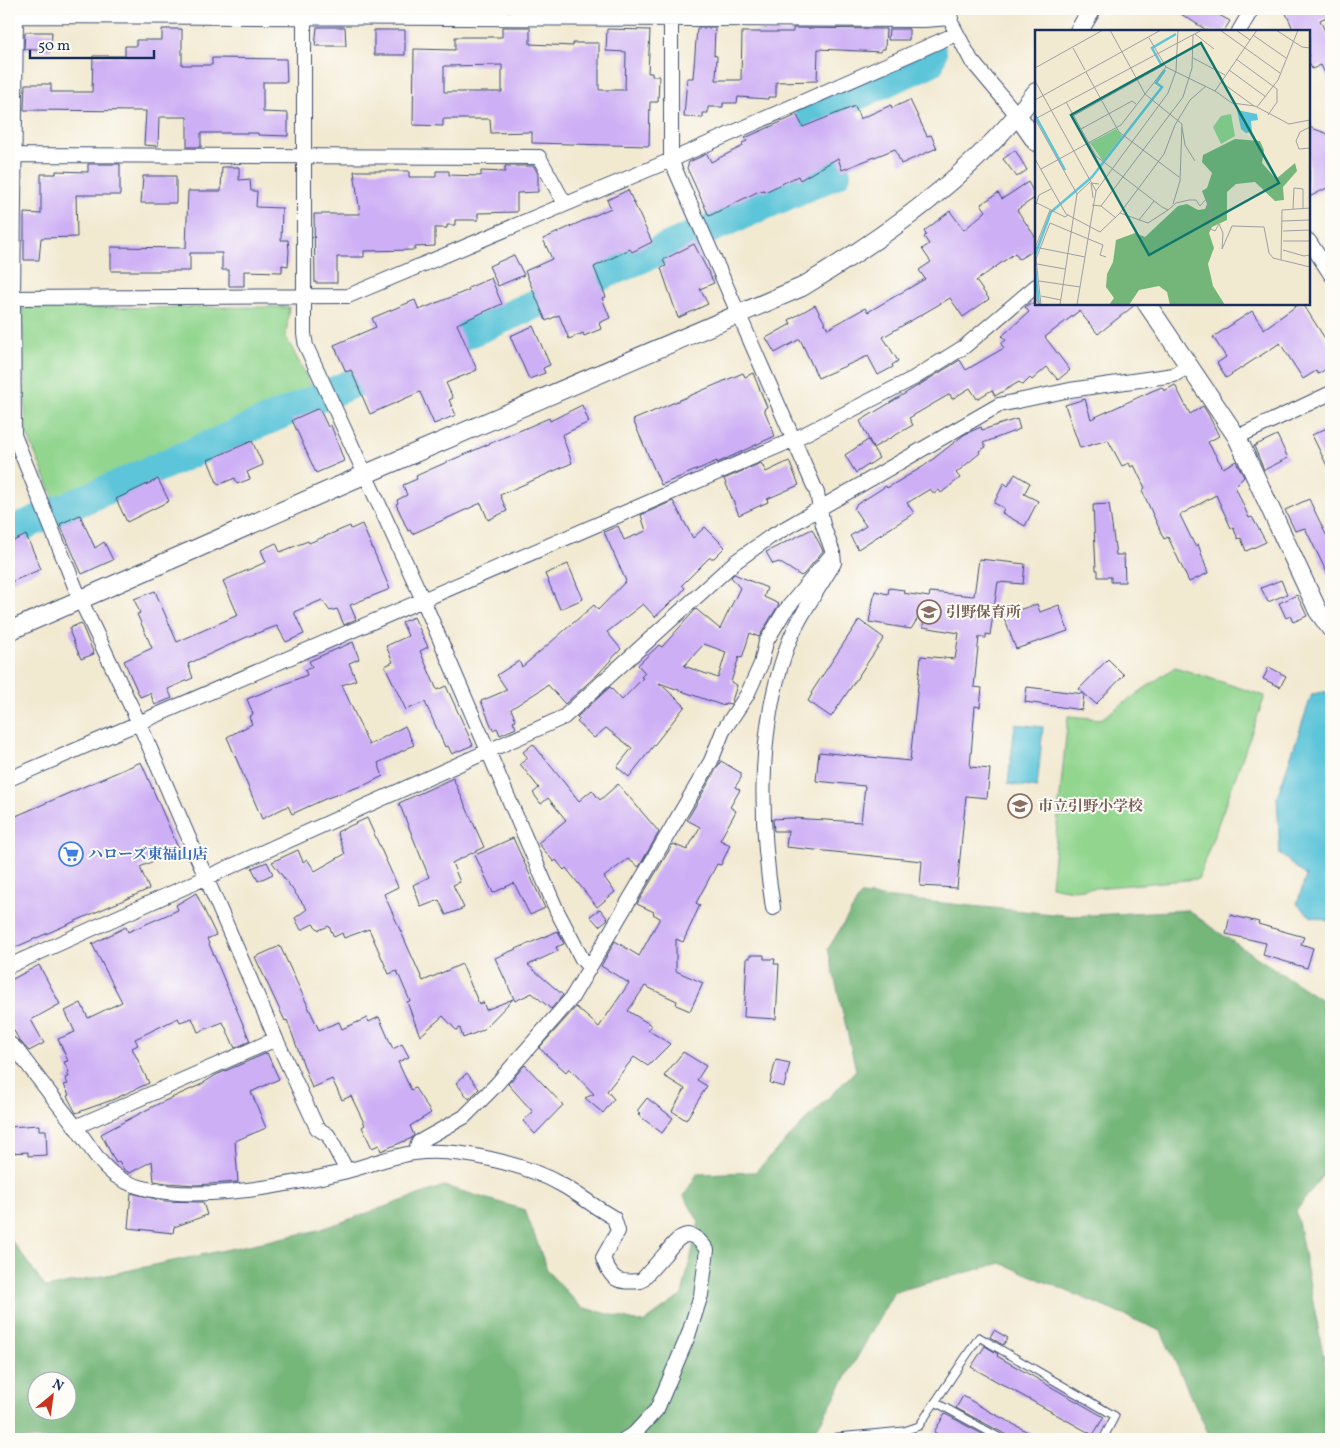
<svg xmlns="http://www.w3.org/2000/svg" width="1340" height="1448" font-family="Vollkorn,'Noto Serif JP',serif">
<rect width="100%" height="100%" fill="#fdfcf7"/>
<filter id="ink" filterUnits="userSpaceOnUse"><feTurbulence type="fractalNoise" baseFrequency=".02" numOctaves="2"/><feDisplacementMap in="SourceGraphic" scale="10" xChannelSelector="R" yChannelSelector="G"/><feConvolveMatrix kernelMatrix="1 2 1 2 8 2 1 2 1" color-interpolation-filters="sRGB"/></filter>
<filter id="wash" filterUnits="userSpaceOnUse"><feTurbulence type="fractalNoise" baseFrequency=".0096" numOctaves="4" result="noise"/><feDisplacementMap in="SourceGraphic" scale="20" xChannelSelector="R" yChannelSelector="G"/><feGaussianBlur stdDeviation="1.12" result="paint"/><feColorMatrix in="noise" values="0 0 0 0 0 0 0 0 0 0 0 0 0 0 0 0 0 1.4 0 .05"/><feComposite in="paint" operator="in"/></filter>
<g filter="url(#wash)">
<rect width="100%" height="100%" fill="#f2e9d1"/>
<path fill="#91d58e" stroke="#568276" d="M289 307 286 337 314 391 56 503 26 432 22 308Z
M1175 667 1265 696 1198 879 1072 890 1051 886 1068 716 1101 719Z"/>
<path fill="#74b679" stroke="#48726c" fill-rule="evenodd" d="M861 895 1073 916 1188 910 1215 930 1331 1006V1164L1296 1211 1331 1397V1439H1211L1161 1331 1001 1263 894 1292 811 1439H9V1237L46 1288 319 1230 444 1186 525 1210 548 1272 581 1307 643 1323 682 1295 699 1222 684 1196 697 1174 755 1172 856 1070 828 949ZM38 1380H68V1410H38Z"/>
<path fill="#5dc5d9" stroke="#3c7a9c" d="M1330 691H1331V922L1310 916 1297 904 1306 876 1280 854 1277 797 1312 694Z
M1015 724 1043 727 1037 788 1008 784Z"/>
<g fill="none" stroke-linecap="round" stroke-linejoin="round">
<path stroke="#5dc5d9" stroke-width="30" d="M9 532 836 174 809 117 930 62 932 53"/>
</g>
<g id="blocks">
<path fill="#cdaff5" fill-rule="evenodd" d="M1173 9H1208L1230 21 1224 31H1208Z
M1284 9H1331V15L1320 20 1331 45V86L1321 65 1312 69 1309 62V31H1294Z
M317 27H345L346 46H315Z
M502 27H530V44L573 46V43H599V90H625L626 52 606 51 607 29 650 30 648 73H652V76H659L658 102H650L649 146 532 143V132L491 133 490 119H443V126L413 125 414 49 455 50V37H502ZM502 65V92H444V66Z
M697 28H715L714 55 717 56 716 80H741L742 32H793V28L886 29 885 49H881V52L818 49 817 81 776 82V97H768V99L738 97 737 103H723V107H708V113H703V118L684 117 687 78H693Z
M162 29H182V65H212V58L286 59 287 82H263V112L288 113V136L258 135V133H201V147H187V117H159L158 146 144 145 146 111 24 110 25 84H51V92H92L93 56H125V46H136V40H162Z
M889 29H909V40H888Z
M374 30H405V55H374Z
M25 32H52L51 49 50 51 24 49Z
M910 100 927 136 931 135 937 148 901 164 895 149 842 170 838 158 800 180 798 176 765 192 764 190 757 192 709 216 687 168 689 162 707 154 711 162 743 146 742 143 747 141 745 138 797 115 803 127 855 106 860 119 891 105 892 108Z
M1309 127 1331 135V186L1309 197Z
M1015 150 1027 170 1017 177 1003 159Z
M88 164H120V195H76L77 237 41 238 39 260H24V213L41 214V174H56V171L88 172Z
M505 166H534L538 174V192L517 193V212L478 213V220H455V225H447V228H435V246L415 247V250L364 251V257H337V283H315L314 214H360L354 171H409V177H436V171H449V175L481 176V171L505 172Z
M222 167H239V180L250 179 251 191H257L256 207 282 208 281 240H288L289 251 288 266 282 265V272L244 271V286H229V270H222V253H190V271H111V247L186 248 188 191H221Z
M143 176H176V203H141Z
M1028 182 1036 197 1017 210 1036 238V249L1019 259 1015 253 976 281 989 299 963 317 950 298 883 337 898 361 892 365 893 367 878 375 868 356 818 378 800 339 775 353 766 338 791 324 789 320 815 305 828 329 865 308 868 312 925 279 919 270 931 262 922 249 929 244 924 237 926 235 924 231 950 211 964 230 986 211 981 204 998 193 1002 199Z
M628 190 652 242 632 252 630 249 594 267 606 297 602 298 610 318 599 323 601 329 584 336 583 333 569 339 559 315 546 321 525 271 552 259 543 239 611 208 607 200Z
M694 244 714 283 700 289 708 304 678 318 661 268 666 266 663 260Z
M514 255 524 275 498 286 489 266Z
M491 278 502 304 457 324 477 370 446 383 453 398 449 400 456 415 434 424 420 392 370 414 351 370 346 372 334 345 376 327 372 318 415 300 419 310 469 290 468 288Z
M1029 304H1136L1098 334 1079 311 1045 337 1070 370 1058 380 1047 367 1032 380 1030 378 1023 385 1019 382 995 396 992 390 977 399 970 388 952 399 950 394 909 418 913 425 873 448 879 458 856 473 845 455 868 440 873 448 860 421 960 360 966 370 1004 348 1001 344 1006 340 1002 336 1029 312 1025 307Z
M1299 304H1303L1331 348V366L1318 374 1316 371 1303 379 1280 343 1226 378 1217 363 1226 357 1213 337 1252 311 1264 329Z
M533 326 550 365 543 368 545 373 529 379 510 336Z
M743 373 745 377 753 373 767 407 764 409 775 436 717 463V461L661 485 633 420Z
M1175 385 1190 414 1203 406 1208 414 1219 436 1208 442 1223 468 1236 461 1244 477 1235 486 1249 518 1252 517 1266 542 1246 551 1241 538 1238 539 1233 527 1231 528 1216 495 1180 515 1195 546 1198 544 1208 573 1189 582 1168 537 1164 539 1149 506 1142 490 1145 488 1134 465 1131 467 1129 463 1122 466 1108 440 1080 448 1065 405 1085 399 1091 419 1152 391 1162 387 1164 391Z
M582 405 589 422 562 435 572 463 500 495 507 511 488 520 481 503 412 534 410 530 408 531 396 504 398 503 397 500 407 495 403 485 417 479 416 476 431 469 549 418 550 421Z
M319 408 328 427 331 425 344 461 316 473 292 420Z
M1017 419 1020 429 983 443 986 447 979 451 980 453 956 473 960 478 941 493 939 490 934 494 930 489 907 503 914 513 858 549 850 536 866 526 854 509 856 505 886 486 887 488 924 466 965 434 981 427 982 430Z
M1331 426V474L1312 435Z
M1277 435 1288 458 1264 470 1254 446Z
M252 441 263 465 247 472 250 479 237 484 235 478 218 485 208 460Z
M789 461 799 485 767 499 768 502 739 515 724 479 761 463 766 472Z
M1015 474 1030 483 1024 494 1038 501 1025 526 1002 513 1004 508 994 503 1004 483 1008 486Z
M158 479 169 501 127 522 116 499Z
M1309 499 1331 545V581L1305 528 1295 531 1285 510Z
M673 501 693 538 705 527 725 547 714 558H709L682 585 685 588 680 594 655 617 643 604 607 632 621 649 598 674 565 704 548 685 511 709 516 720 513 721 516 728 500 735 497 728 493 730 481 701 507 690 497 675 519 661 522 667 594 605 598 610 626 581 604 532 618 526 624 540 646 531 641 515Z
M1109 504 1116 555H1124L1125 582H1111V577H1098V570H1096L1093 505Z
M80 515 95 548 104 542 113 560 82 574 60 524Z
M362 524 390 589 350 605 356 619 344 625 337 609 330 611 322 600 294 612 304 634 286 642 277 626 249 636 188 664 193 678 168 689 172 698 155 705 150 693 140 697 124 661 152 648 137 614 140 613 134 599 155 591 177 642 238 615 223 581 266 562 261 550 276 543 280 552 308 541 309 543 350 526 351 529Z
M812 529 823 551 804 574 801 576 779 562 773 564 766 552Z
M26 535 41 569 9 583V543Z
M979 559 1025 564 1023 584 998 582 990 635 986 634V638L979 637 974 687 982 688 980 707 975 706 970 767 990 769 987 798 966 796 957 888 920 886 922 861 786 847 788 831H774L773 819 790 818 861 822 865 786 816 781 819 752 910 761 921 656 955 659 959 633 923 627 925 607 911 629 869 622 875 591 888 594 889 588 904 590 903 593 929 597 930 592 974 596Z
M568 564 583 599 560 609 545 574Z
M734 574 767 588 764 597 779 604 759 637 750 633 742 658 739 657 731 682 737 685 731 704 725 703 724 706 659 683 685 706 629 777 617 767 632 748 606 728 594 738 577 722 580 719 577 717 610 687 622 700 643 678 641 677 645 673 638 665 659 645 662 647 696 609 720 629 740 588 731 577ZM704 644 726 652 718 678 684 666Z
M1281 580 1287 594 1268 602 1261 588Z
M1297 595 1307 616 1293 622 1290 616 1286 618 1279 603Z
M1037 604 1040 612 1059 605 1068 631 1016 649 1003 615Z
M414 617 428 647 420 651 437 690 446 686 473 745 452 754 448 746 445 747 425 702 406 710 385 666 393 662 386 646 408 636 402 622Z
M859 620 884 638 831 717 808 701 812 694 811 693Z
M81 623 94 654 81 659 70 633V628Z
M353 642 359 659 349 663 356 680 342 685 369 745 405 726 414 745 378 763 383 776 367 784 327 798 292 814 288 806 262 819 227 737 252 724 249 717 253 714 247 699 307 675 305 670 312 667 309 661Z
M1108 659 1124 675 1096 704 1079 689Z
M1269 667 1286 676 1280 687 1263 679Z
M1027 687 1084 694 1082 710 1025 702Z
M533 744 579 801 592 790 600 800 618 784 659 832 639 867 628 859 604 877 615 892 597 907 566 868 564 870 556 860 554 862 538 843 566 820 548 798 541 804 533 793 539 788 520 764 528 758 523 752Z
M721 761 741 773V778L735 787 740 790 730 807 736 811 720 840 730 845 721 865 717 864 696 903 700 905 683 942 676 939V971L703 983 690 1011 676 1005 677 1001 645 986 628 1011 651 1025 648 1030 670 1044 648 1066 634 1057 607 1091 614 1099 603 1113 585 1098 594 1094 569 1068 566 1072 539 1048 576 1007 599 1027 629 983 601 966 615 941 639 956 660 918 653 914 654 912 637 904 673 844 687 850 700 827 687 820Z
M141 762 179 850 140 867 149 889 9 950V819Z
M453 778 484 847 452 863 460 882 453 885 464 908 446 915 439 900 421 907 413 885 429 877 399 803Z
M367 818 398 887 384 894 423 981 462 964 479 1004 483 1002 486 1010 513 999 483 1030 463 1038 460 1028 456 1030 443 1016 420 1036 407 1002 410 1001 397 971 389 974 369 929 344 938 342 933 334 937 329 926 319 930 313 924 301 930 295 918 307 909 272 862 298 850 303 862 307 859 315 871 345 854 337 832Z
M513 838 545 908 530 915 514 883 493 893 475 855Z
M267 862 273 874 258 881 252 868Z
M196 893 216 935 207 939 250 1041 235 1048 223 1022 198 1032 192 1018 180 1022 178 1018 135 1039 138 1045 132 1048 149 1083 112 1100 76 1113 67 1096 69 1095 64 1085 68 1084 65 1078 69 1077 67 1073 69 1072 64 1062 68 1061 58 1039 75 1032 65 1011 81 1003 88 1018 122 1002 92 944 126 927 128 932 178 910 176 905Z
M600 909 608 919 599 926 590 916Z
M1230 915 1259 922 1258 924 1304 937 1301 944 1313 948 1307 968 1263 955 1266 943 1226 934Z
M558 931 564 944 556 947 558 951 528 965 563 995 551 1009 532 993 515 1001 495 958Z
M280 946 319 1030 339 1022 342 1029 367 1018 369 1022 379 1017 393 1049 402 1044 409 1057 398 1062 411 1090 415 1088 431 1113 410 1126 414 1135 412 1138 381 1151 379 1145 372 1148 362 1127 365 1125 351 1096 342 1100 332 1079 312 1088 287 1020 285 1021 255 957Z
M750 955H764V959H775L774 964H779L776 1019 744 1017 747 958H750Z
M39 965 60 1004 31 1020 44 1043 29 1051 19 1040 9 1021V981Z
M683 1052 706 1066 697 1080 707 1086 686 1120 672 1111 685 1089 664 1076Z
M267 1053 279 1079 251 1092 266 1128 235 1141 238 1182 196 1185 166 1183 154 1181 152 1161 130 1173 124 1170 119 1161 116 1163 101 1134 158 1104 200 1085 216 1075Z
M776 1060 790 1063 784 1087 770 1083Z
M525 1065 563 1105 535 1134 523 1121 533 1112 508 1084Z
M467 1073 479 1089 469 1099 456 1083Z
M647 1098 673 1118 662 1133 638 1115 640 1113 637 1111Z
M39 1125V1130H46L47 1155 28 1156V1152L9 1153V1127Z
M131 1193 164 1201 203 1202 207 1215 174 1227 173 1233 128 1228Z
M994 1330 1008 1338 1003 1345 990 1337Z
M985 1346 998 1354 997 1356 1104 1417 1093 1435 971 1367Z
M963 1396 985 1409 1041 1439H1007L1005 1434 956 1408Z
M945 1414 951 1417 991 1439H946L934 1432Z"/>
</g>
</g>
<g filter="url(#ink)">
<use href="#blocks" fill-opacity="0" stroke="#3b4b6f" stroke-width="1"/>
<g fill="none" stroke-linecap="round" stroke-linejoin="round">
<g stroke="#3b4b6f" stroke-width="9">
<path id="service" d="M935 1402 1002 1439
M835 1439 837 1437 904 1431 919 1426 979 1337 1115 1416 1103 1439"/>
</g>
<g stroke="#3b4b6f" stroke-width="16">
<path id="minor" d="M16 9 13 298 14 435 80 599 139 723 276 1039 317 1128 328 1135 347 1171C369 1165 392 1156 414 1153 456 1147 525 1164 562 1185 580 1195 596 1208 614 1218L618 1231 603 1258C612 1281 617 1283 641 1281 649 1272 657 1263 665 1254 680 1235 689 1225 707 1250L701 1295 688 1336 657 1409 635 1433 625 1439
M304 9V334L306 346 423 600 557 911 582 959 589 967
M16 16 924 20 951 18
M953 26 971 60 1018 116
M1239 31 1252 9
M16 155 539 157 565 204
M1309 241 1331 275
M9 298 348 296 671 160 956 34
M1237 437 1331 393
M9 779 795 439 914 378 964 347 1036 286
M773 908C760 824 757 735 785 653 794 623 818 590 834 563L833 553
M9 966 564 717 735 562 770 537 999 405 1070 390 1174 375 1189 366
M9 1043 17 1050C36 1076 56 1101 75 1126 87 1142 99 1164 116 1176 166 1211 291 1185 347 1171
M75 1127 276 1039
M414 1153 419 1142 464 1117 495 1086 571 999 711 761 723 731 747 695 761 664 766 642 784 612 833 553 823 525 817 493 671 160V9"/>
</g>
<g stroke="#3b4b6f" stroke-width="20">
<path id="tertiary" d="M1079 31 1092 9
M1018 116 1036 142
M1147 304 1237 437 1318 611 1331 629
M9 631 366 474 802 287C890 234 973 174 1036 92"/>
</g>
<use href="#service" stroke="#fff" stroke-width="7"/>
<use href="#minor" stroke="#fff" stroke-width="14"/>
<use href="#tertiary" stroke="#fff" stroke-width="18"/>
</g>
</g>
<defs>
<g id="school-ring" transform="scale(1.25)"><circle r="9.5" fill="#fdfcf7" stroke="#8d6e63" stroke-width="1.5"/><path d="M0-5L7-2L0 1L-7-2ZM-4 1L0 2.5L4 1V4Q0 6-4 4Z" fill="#8d6e63"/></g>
<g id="supermarket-ring" transform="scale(1.25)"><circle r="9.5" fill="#fdfcf7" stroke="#3f7fe0" stroke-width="1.5"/><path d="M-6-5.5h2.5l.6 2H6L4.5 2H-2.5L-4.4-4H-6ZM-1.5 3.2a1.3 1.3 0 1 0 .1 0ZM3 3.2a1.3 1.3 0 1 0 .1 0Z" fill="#3f7fe0"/></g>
</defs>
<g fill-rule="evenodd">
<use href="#school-ring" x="929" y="612"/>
<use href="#school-ring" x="1020" y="806"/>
<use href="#supermarket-ring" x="71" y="854"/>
</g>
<g text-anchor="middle" stroke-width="4" stroke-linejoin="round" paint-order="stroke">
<g font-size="15" font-weight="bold" fill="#785e54" stroke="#fdfcf7" text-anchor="start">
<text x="946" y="617">引野保育所</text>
<text x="1038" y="811">市立引野小学校</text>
</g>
<g font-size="15" font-weight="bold" fill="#366cbe" stroke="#fdfcf7" text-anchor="start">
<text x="88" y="859">ハローズ東福山店</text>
</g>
</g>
<g transform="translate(1035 30)">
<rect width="275" height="275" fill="#f2e9d1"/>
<path d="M196 84 200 106 186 114 178 97 186 86ZM81 99 87 106 68 131 55 113Z" fill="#91d58e"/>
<path d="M200 109 225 111 229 120 227 133 241 149 260 133 262 141 248 157 249 170 240 171 220 152 201 154 192 162V190L177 197 174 203 179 218 173 234 178 256 190 275H135L132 262 124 256 104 260 94 275H74L79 268 71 257 72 244 78 232 81 210 100 203 110 207 143 176 152 174 163 180 170 179 172 174 167 161 172 158 177 143 167 132 168 125Z" fill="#74b679"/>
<path d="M202 80 222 84 223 90 216 91 217 102 211 103 206 99Z" fill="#5dc5d9"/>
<path fill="none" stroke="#5dc5d9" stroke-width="2.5" d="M127 36 117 18 141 4M0 85 30 140M0 225 16 182 57 147 127 57 121 53 130 40M0 239 4 275"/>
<path fill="none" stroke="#9c9fa3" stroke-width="1" d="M75 0 110 64 147 94 145 151 138 174M185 0 245 43M201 0 215 10M241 0 267 17 275 18M160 4 179 19M218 5 251 28M114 8 131 37 180 61 197 73 220 76 254 94 275 90M38 18 50 40M158 28 190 45M201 29 242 59V72L233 85M0 38 68 0M194 40 231 67M51 42 84 102 144 147M0 51 61 161M186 52 219 76M180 61 222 0M0 70 126 0M31 72 61 126 127 177 133 180 141 173 154 170H161L165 176 172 168 176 186 171 197 180 201 184 194 188 203 187 219 197 196 229 197 234 223 238 228 275 237M222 77 243 50 263 0M38 86 129 35M0 89 167 0M0 89 42 164M147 97 150 115 160 131M275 97 265 102 261 111 264 119 275 118M46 99 97 71 101 74M0 129 31 184 65 202 85 183 129 124 140 95 155 70 171 56M6 139 86 95 131 37M58 168 56 153 64 154M0 172 30 187 33 185M57 175 66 176 81 188M66 176 148 67 157 38 158 5M0 177 4 165 16 159M258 179 259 158 268 159V179M85 183 113 193 133 180M104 190 119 171M247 191 275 190M248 201 275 200M248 211H275M0 217 50 227M0 218 15 180M248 220 269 226 275 225M246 230 247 180 275 178M2 234 30 239M4 251 45 257M0 258 1 270 6 275M6 266 26 270M6 275 1 229 15 193 68 215 65 225 71 227M25 275 42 164 55 152M42 275 61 161 133 63 141 41 143 0"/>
<path fill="#0f766e" fill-opacity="0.15" stroke="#0f766e" stroke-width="2.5" d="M166 13 244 153 114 225 36 85Z"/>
<rect width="275" height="275" fill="none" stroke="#1b2f5e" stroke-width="2.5"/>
</g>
<rect width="1340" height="1448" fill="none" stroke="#fdfcf7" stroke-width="30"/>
<g transform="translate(52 1396) rotate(29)"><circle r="24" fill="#fdfcf7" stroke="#a3aaba"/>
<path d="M0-4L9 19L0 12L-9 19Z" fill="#c8321e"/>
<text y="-8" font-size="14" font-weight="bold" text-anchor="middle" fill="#1b2f5e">N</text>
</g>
<path d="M30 50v8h124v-8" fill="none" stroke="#1b2f5e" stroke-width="2.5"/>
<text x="38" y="50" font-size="15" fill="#1b2f5e" stroke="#fdfcf7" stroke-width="4" paint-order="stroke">50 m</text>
</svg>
